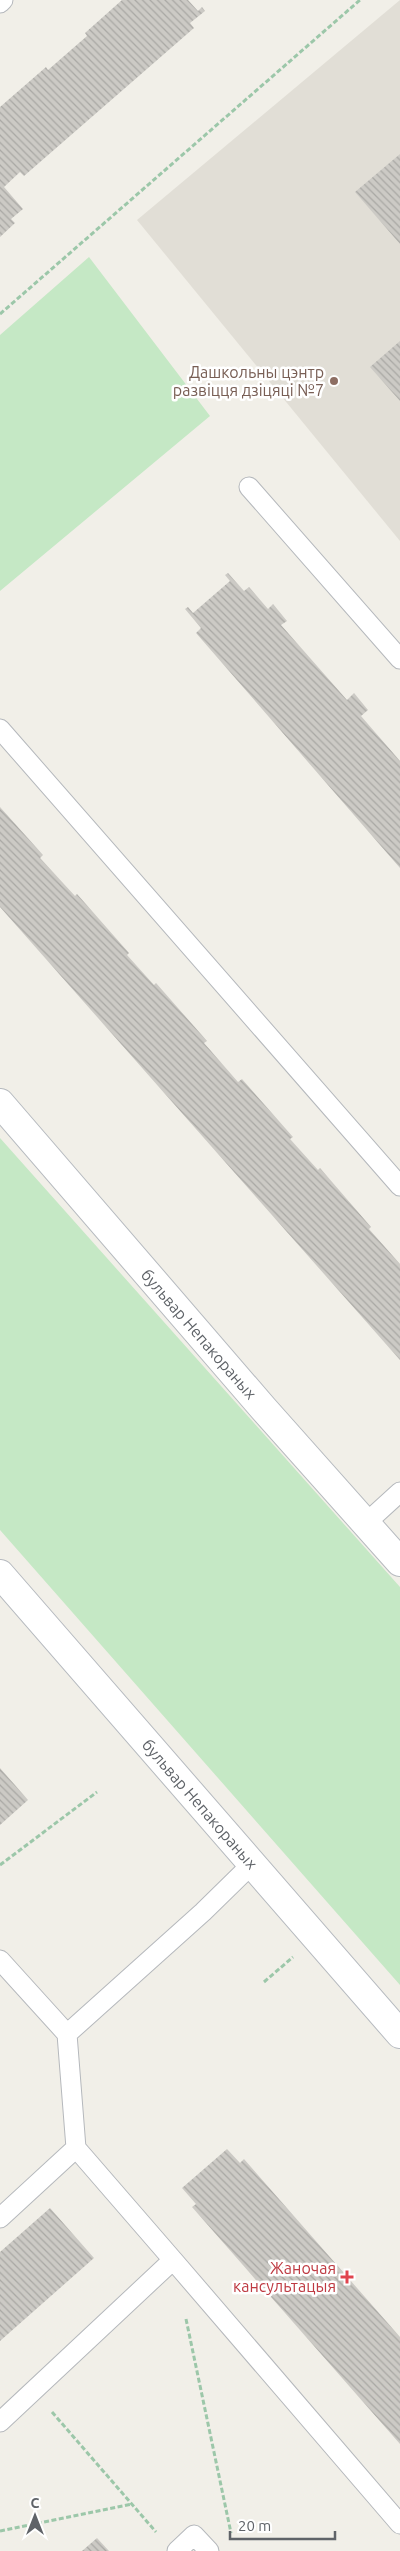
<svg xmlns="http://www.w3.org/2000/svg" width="400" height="2551" font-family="Ubuntu,sans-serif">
<defs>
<pattern id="building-back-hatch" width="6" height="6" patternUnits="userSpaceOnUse" patternTransform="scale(1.25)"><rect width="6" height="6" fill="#cccac5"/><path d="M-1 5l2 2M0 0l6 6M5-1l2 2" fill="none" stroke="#a9a8a4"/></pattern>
</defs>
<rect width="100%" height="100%" fill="#f1efe8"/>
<path fill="#e1ded6" d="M400 0V541L137 220Z"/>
<path fill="#c5e8c5" d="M89 257 210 416 0 591V335Z
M0 1138 400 1587V1985L0 1530Z"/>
<path fill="url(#building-back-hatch)" d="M122 0H188L198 11 202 7 205 11 190 23 194 28 24 176 20 172 4 187 23 209 11 219 15 223 0 237V107L46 67 48 70 87 36 85 33Z
M400 154V244L355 192Z
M400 341V401L370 367Z
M228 573 244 591 249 587 268 609 273 604 287 621 281 625 347 700 354 693 368 710 361 716 400 761V868L196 633 201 628 185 609 188 607 193 613 230 581 225 575Z
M0 807 43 855 40 858 75 896 77 894 129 953 127 955 154 985 156 983 207 1041 204 1043 238 1082 242 1079 293 1137 290 1139 318 1170 320 1168 371 1227 369 1229 400 1264V1360L0 907Z
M0 1768 28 1800 0 1825Z
M227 2149 240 2163 244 2159 400 2337V2444L192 2207 196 2204 182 2188Z
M50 2208 94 2258 0 2341V2252Z
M97 2538 109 2551H82Z"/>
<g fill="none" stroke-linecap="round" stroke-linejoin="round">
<g stroke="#b5b8bc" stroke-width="21">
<path id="lane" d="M0 3 3 0
M249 487 400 659
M0 729 400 1186
M366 1523 400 1492
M0 1960 67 2034 203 1912 252 1864
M0 2218 76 2148 67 2034
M173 2260 400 2524
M0 2422 173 2260 76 2148
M177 2551 194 2535 209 2551"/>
</g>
<g stroke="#b6babf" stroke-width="30">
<path id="secondary" d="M0 1103 263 1408 400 1562
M0 1574 400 2034"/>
</g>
<path stroke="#9cc7a9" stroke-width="3" stroke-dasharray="5 2.5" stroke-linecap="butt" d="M0 314 360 0
M0 1865 97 1792
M264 1982 293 1957
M186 2319 231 2533
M52 2412 156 2532
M0 2531 132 2504"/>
<use href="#lane" stroke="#fff" stroke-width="19"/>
<use href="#secondary" stroke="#fff" stroke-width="28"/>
</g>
<circle fill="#8d6e63" stroke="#fff" stroke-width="2" cx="334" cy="381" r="5"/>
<path fill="#e0444e" stroke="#fff" stroke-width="2" d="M344.5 2269.5h5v5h5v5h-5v5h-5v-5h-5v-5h5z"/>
<g text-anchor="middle" stroke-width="5" stroke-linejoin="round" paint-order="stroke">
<g font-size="16" fill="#785e54" stroke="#fff" text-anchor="end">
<text x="324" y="378">Дашкольны цэнтр<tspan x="324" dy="18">развіцця дзіцяці №7</tspan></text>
</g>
<g font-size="16" fill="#5f6368" stroke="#fff">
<text transform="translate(199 1334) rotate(49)" y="6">бульвар Непакораных</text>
<text transform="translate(200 1804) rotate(49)" y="6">бульвар Непакораных</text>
</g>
<g font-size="16" fill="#be3a42" stroke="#fff" text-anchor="end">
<text x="336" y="2274">Жаночая<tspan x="336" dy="18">кансультацыя</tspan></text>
</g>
</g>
<g transform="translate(35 2516)" stroke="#ffffff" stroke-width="4" paint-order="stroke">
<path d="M0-4L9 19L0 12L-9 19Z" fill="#5f6368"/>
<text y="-8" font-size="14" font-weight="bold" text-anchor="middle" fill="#5f6368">С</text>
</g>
<path d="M230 2531v8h105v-8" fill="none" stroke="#5f6368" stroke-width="2.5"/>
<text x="238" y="2531" font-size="15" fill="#5f6368" stroke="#ffffff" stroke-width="4" paint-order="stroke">20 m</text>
</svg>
